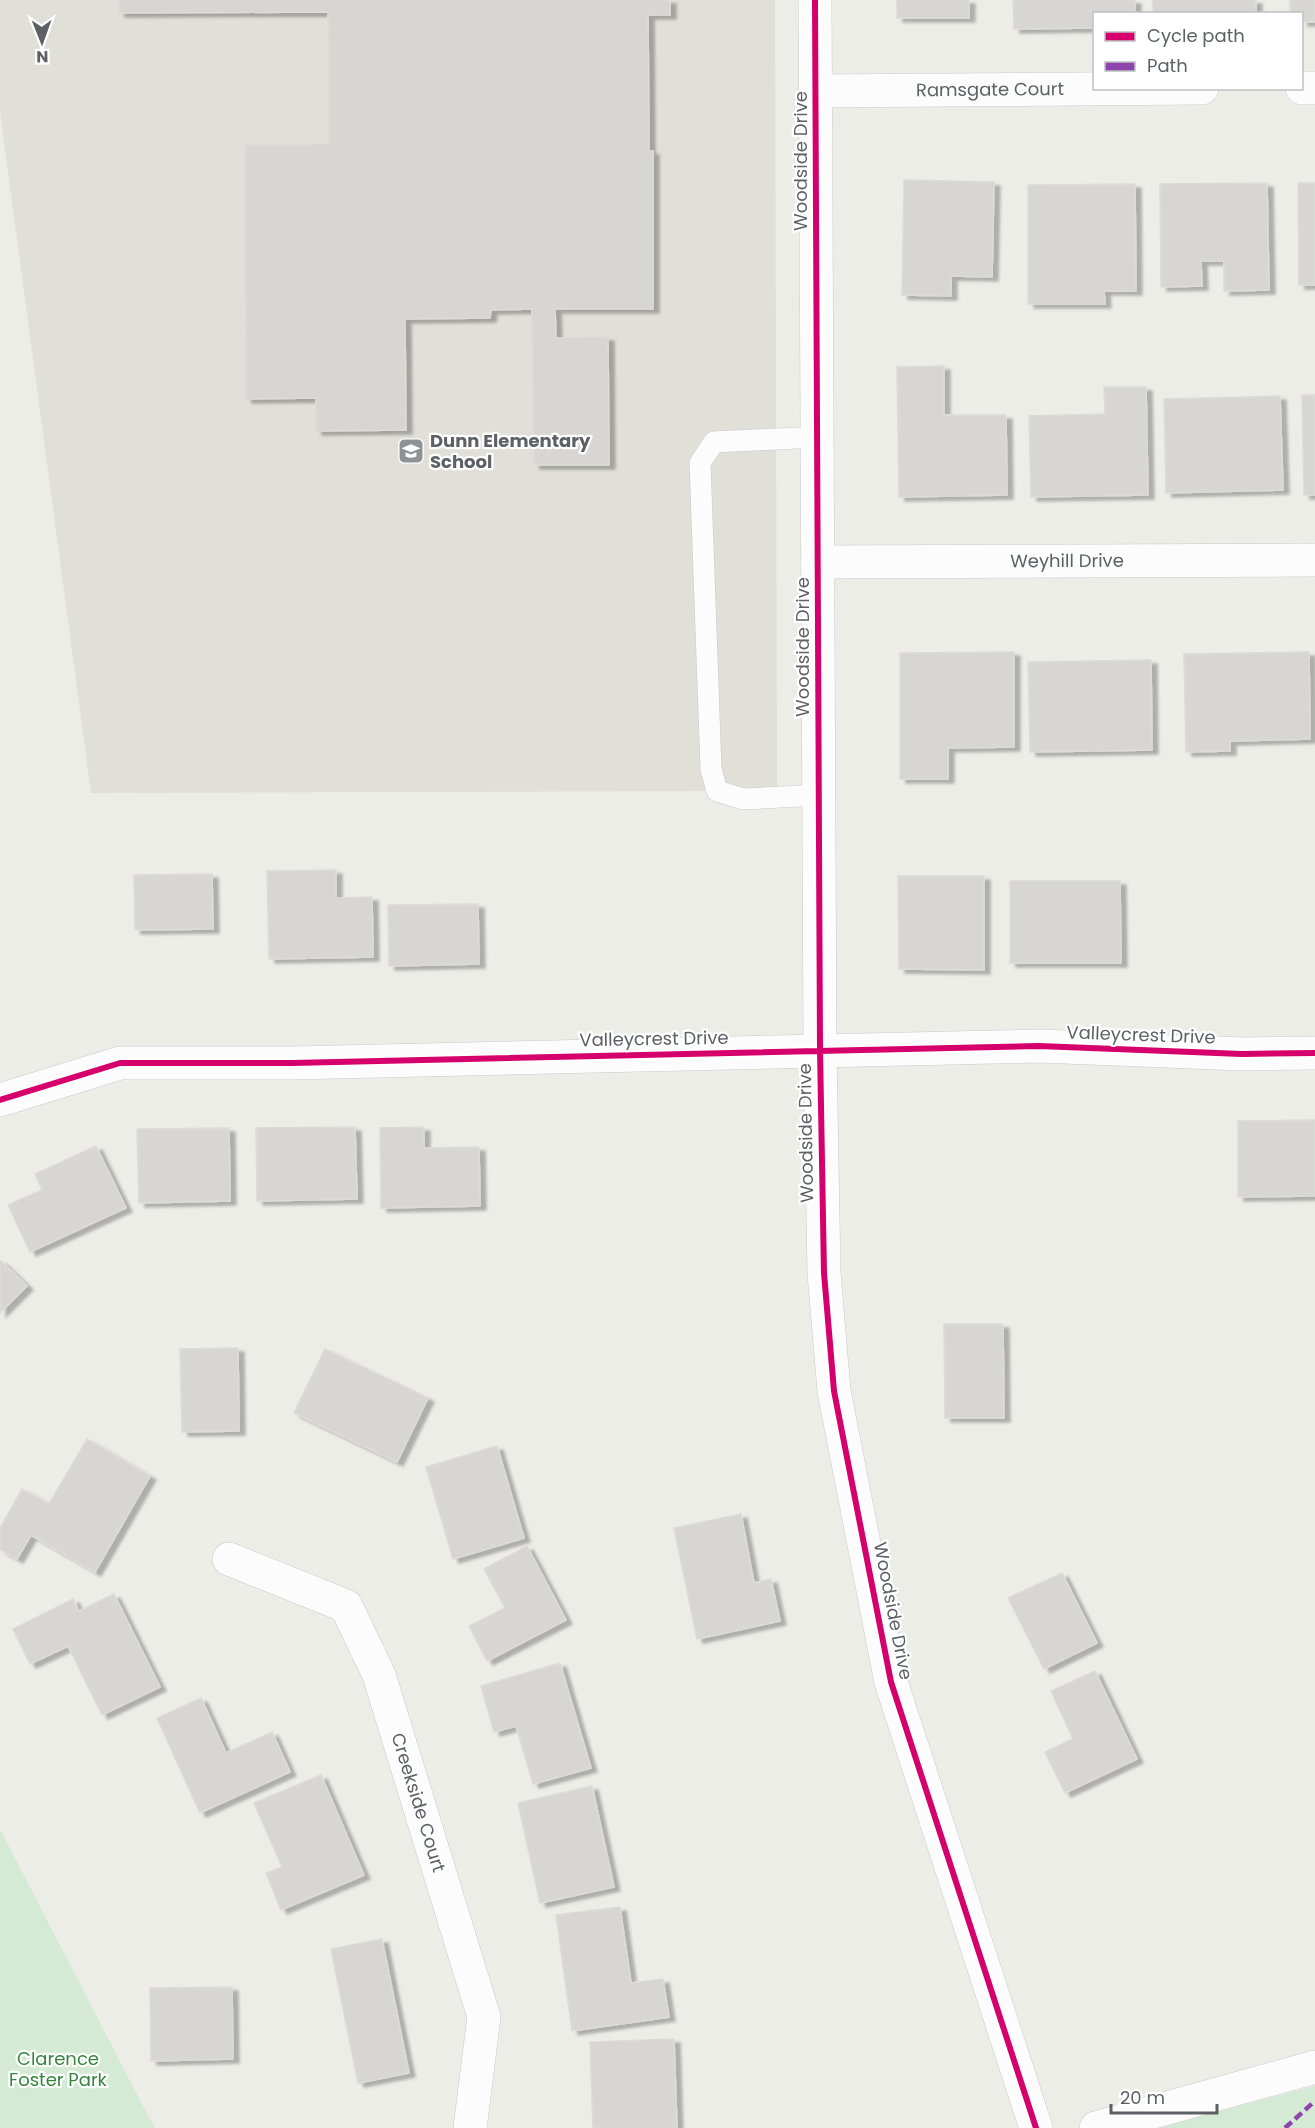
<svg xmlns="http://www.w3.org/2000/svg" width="1315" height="2128" font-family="Poppins,sans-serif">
<defs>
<filter id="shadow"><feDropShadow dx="6" dy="4" stdDeviation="1.5" flood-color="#0004"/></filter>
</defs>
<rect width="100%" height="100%" fill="#edede8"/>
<path fill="#e0dfd8" d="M0 0H775L777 791 91 793 0 112Z"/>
<path fill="#d5ead4" d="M0 1829 142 2104 155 2128H0Z
M1315 2086V2128H1156Z"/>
<path fill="#d7d6d3" stroke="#dcdbd7" stroke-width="1.5" filter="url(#shadow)" d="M119 0H670V15H648L649 151H653V309H555L556 338 608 337 609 465H534L532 309 491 310 490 318 405 319 406 430 316 431V398L246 399 245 145 329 144 328 12 119 13Z
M897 0H969V18H897Z
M1013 0H1135V14H1094V28L1014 29Z
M1153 0H1256V14H1153Z
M1290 0H1315V22H1302V14H1290Z
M904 180 994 182 992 277 951 276V296L902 295Z
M1267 183 1269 290 1224 291V261H1201L1202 286 1161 287 1160 184Z
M1298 183H1315V285H1299Z
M1135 184 1136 291H1104L1105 304H1028V185Z
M944 366V415H1006L1007 495 899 497 897 367Z
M1104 387H1146L1148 495 1031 497 1029 416 1105 414Z
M1302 395H1315V495H1304Z
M1280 396 1283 490 1166 493 1164 399Z
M1014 652V747L948 748V779H900V653Z
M1309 652 1310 739 1230 741V751L1186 752 1184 654Z
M1151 660 1152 750 1030 752 1028 662Z
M336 870V898L372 897 373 957 269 959 267 871Z
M212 874 213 929 135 930 134 875Z
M898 876H984V970L899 969Z
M1010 881H1120L1121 963H1010Z
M478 904 479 964 389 966 388 905Z
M1315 1120V1196L1238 1197V1121Z
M355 1127 357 1199 257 1201 256 1128Z
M424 1127V1148L479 1147 480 1206 381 1208 380 1128Z
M229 1128 230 1201 139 1203 137 1129Z
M96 1146 126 1208 30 1252 8 1205 42 1190 35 1174Z
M0 1260 27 1286 0 1313Z
M944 1324H1003L1004 1418H945Z
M238 1348 239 1431 182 1432 180 1349Z
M325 1349 428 1398 397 1462 294 1413Z
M87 1439 150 1476 95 1572 31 1535 17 1559 0 1549V1528L22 1489 49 1504Z
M497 1446 524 1538 453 1559 426 1467Z
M741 1514 754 1583 771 1579 780 1621 697 1639 674 1528Z
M527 1546 566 1620 487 1661 469 1626 505 1608 484 1569Z
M1062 1573 1097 1643 1044 1669 1008 1598Z
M114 1594 160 1687 102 1715 68 1646 30 1664 13 1629 73 1599 79 1611Z
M560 1663 591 1768 533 1784 516 1726 494 1732 481 1686Z
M1095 1671 1137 1759 1065 1793 1045 1752 1073 1739 1051 1691Z
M201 1698 226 1753 272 1732 290 1772 200 1813 157 1718Z
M321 1775 364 1875 281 1910 266 1873 282 1867 254 1803Z
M592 1786 614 1887 540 1903 518 1803Z
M620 1907 631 1983 663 1979 669 2017 572 2031 556 1915Z
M382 1939 409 2073 358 2083 331 1949Z
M232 1987 233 2059 151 2061 150 1988Z
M674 2039 677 2128H593L590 2042Z"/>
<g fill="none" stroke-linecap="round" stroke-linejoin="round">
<g stroke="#c9c9c9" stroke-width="22">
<path id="service" d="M817 437 714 442 700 463 711 769 717 791 743 799 819 795"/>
</g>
<g stroke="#c9c9c9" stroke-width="34">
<g id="minor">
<path d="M1302 88H1315"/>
<path id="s1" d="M816 91 1202 88"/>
<path id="s2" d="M818 562 1315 560"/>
<path d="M0 1100 120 1063H292L1039 1046 1242 1054 1315 1053"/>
<path id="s3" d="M229 1559 346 1606 379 1675 484 2017 470 2128"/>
<path d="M1096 2128 1315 2067"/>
</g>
</g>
<g stroke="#c9c9c9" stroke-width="34">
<path id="tertiary" d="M815 0 820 1050 824 1273 834 1391 891 1682 1036 2128"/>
</g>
<use href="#service" stroke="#fcfcfc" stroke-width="21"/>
<use href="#minor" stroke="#fcfcfc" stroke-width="33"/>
<use href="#tertiary" stroke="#fcfcfc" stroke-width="33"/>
<path stroke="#8e44ad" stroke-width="4.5" stroke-dasharray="9 4.5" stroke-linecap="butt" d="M1285 2128 1315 2101"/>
<g stroke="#fff" stroke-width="10">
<path id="cycleway" d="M815 0 820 1050 824 1273 834 1391 891 1682 1036 2128
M0 1100 120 1063H292L1039 1046 1242 1054 1315 1053"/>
</g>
<use href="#cycleway" stroke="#d6006c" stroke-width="6"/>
</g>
<defs>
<g id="school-square" transform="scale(1.35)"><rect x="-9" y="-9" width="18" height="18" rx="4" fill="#8f9294" stroke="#fff"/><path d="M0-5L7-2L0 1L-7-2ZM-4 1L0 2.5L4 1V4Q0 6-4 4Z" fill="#fff"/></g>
</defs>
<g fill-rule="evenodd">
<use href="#school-square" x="411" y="451"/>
</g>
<g text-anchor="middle" stroke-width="4.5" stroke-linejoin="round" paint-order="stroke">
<g font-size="18" fill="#5d6166" stroke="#fff">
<text dy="6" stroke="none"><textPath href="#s1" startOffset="174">Ramsgate Court</textPath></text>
<text transform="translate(801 161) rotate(-90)" y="6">Woodside Drive</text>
<text dy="6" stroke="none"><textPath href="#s2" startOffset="249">Weyhill Drive</textPath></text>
<text transform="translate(803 647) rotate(-90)" y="6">Woodside Drive</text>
<text transform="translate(1141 1035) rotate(2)" y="6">Valleycrest Drive</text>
<text transform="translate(654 1039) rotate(-1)" y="6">Valleycrest Drive</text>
<text transform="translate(806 1133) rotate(-91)" y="6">Woodside Drive</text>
<text transform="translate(893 1611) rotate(79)" y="6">Woodside Drive</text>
<text dy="6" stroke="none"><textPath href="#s3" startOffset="336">Creekside Court</textPath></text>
</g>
<g font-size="18" font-weight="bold" fill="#5d6166" stroke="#fff" text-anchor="start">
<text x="430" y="447">Dunn Elementary<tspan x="430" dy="21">School</tspan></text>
</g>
<g font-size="18" fill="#35853d" stroke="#fff">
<text x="58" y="2065">Clarence<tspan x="58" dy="21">Foster Park</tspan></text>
</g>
</g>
<rect x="1093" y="12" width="210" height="78" fill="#ffffff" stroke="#bec0c2" stroke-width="1.5"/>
<rect x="1105" y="32" width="30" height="9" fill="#d6006c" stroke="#bec0c2" stroke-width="1.5"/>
<text x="1147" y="42" font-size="18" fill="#5d6166">Cycle path</text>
<rect x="1105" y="62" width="30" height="9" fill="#8e44ad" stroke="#bec0c2" stroke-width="1.5"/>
<text x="1147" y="72" font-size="18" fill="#5d6166">Path</text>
<g transform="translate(42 42) rotate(179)" stroke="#ffffff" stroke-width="4.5" paint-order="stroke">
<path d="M0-4.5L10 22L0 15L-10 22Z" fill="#5d6166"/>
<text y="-9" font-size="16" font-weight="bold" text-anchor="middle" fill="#5d6166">N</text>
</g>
<path d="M1111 2104v9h106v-9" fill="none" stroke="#5d6166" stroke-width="3"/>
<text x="1120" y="2104" font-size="18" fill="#5d6166" stroke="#ffffff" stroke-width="4.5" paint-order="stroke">20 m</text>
</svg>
